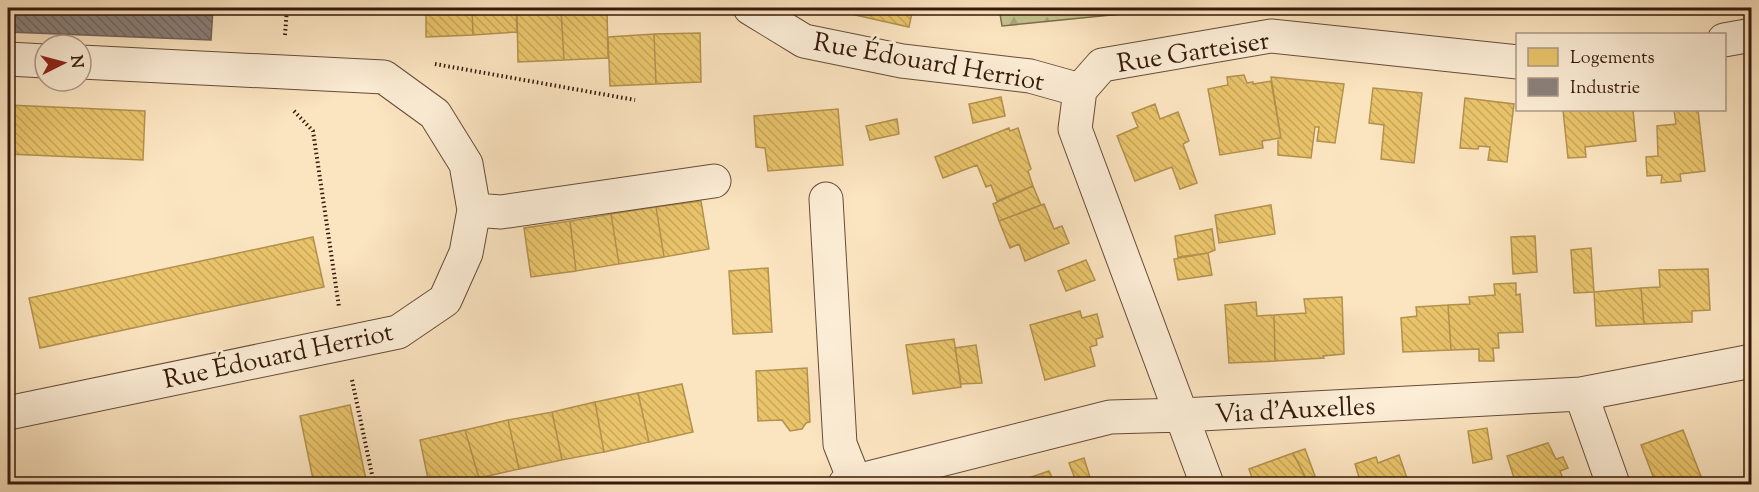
<svg xmlns="http://www.w3.org/2000/svg" width="1759" height="492" font-family="'Sorts Mill Goudy',serif">
<defs>
<pattern id="forest-firs" width="22" height="20" patternUnits="userSpaceOnUse" patternTransform="scale(1.5)"><rect width="22" height="20" fill="#c3c28f"/><path d="M5 1l3.5 6h-7zM16 11l3.5 6h-7z" fill="#a8a67a"/></pattern>
<pattern id="homes-back-hatch" width="6" height="6" patternUnits="userSpaceOnUse" patternTransform="scale(1.5)"><rect width="6" height="6" fill="#e9c46a"/><path d="M-1 5l2 2M0 0l6 6M5-1l2 2" fill="none" stroke="#c8a85b"/></pattern>
<pattern id="industry-back-hatch" width="6" height="6" patternUnits="userSpaceOnUse" patternTransform="scale(1.5)"><rect width="6" height="6" fill="#8a817c"/><path d="M-1 5l2 2M0 0l6 6M5-1l2 2" fill="none" stroke="#726964"/></pattern>
</defs>
<rect width="100%" height="100%" fill="#fbe4c0"/>
<filter id="stains"><feTurbulence type="fractalNoise" baseFrequency=".00333" numOctaves="4"/><feColorMatrix values="0 0 0 0 .2 0 0 0 0 .09 0 0 0 0 .02 0 0 0 .5 -.17"/></filter>
<radialGradient id="worn" r=".72"><stop offset=".6" stop-color="#630" stop-opacity="0"/><stop offset="1" stop-color="#630" stop-opacity=".3"/></radialGradient>
<path fill="url(#forest-firs)" stroke="#7c6e4d" stroke-width="1.5" d="M999 8H1182L1002 26Z"/>
<path fill="url(#homes-back-hatch)" stroke="#b3914e" stroke-width="1.5" d="M334 8H380V10L334 12Z
M426 8H472L473 35 426 37Z
M472 8H516L517 32 473 35Z
M607 8 608 58 564 60 561 10Z
M824 8H913L909 27Z
M1509 8H1559V13H1509Z
M561 10 564 60 518 62 517 12Z
M700 33 701 82 656 84 654 34Z
M654 34 656 84 610 86 608 37Z
M1244 75 1247 83 1253 82V84L1271 81 1281 138 1262 141 1263 148 1220 155 1208 89 1228 85 1227 77Z
M1271 77 1344 84 1335 143 1317 141 1319 127H1315L1311 158 1278 155V138H1281Z
M1373 88 1422 93 1414 163 1381 159 1384 125 1369 123Z
M1001 97 1005 116 973 123 969 104Z
M1465 98 1514 104 1507 162 1488 160 1490 147 1479 146 1478 149 1460 148Z
M1155 104 1160 119 1178 112 1189 141 1183 144 1197 183 1180 189 1172 167 1135 181 1117 136 1138 127 1132 113Z
M8 105 145 111 143 160 8 154Z
M838 109 843 165 768 171 765 148 756 147 754 116Z
M1563 110H1633L1636 141 1585 147 1586 157 1568 158Z
M1674 110H1698L1705 171 1680 174 1681 181 1661 183 1662 175 1647 176 1646 157 1658 156 1657 126 1676 124Z
M897 119 899 134 870 140 866 126Z
M1009 128 1010 131 1018 128 1031 169 1028 171 1033 186 997 201 991 185 986 187 977 165 943 178 935 157Z
M1033 186 1041 205 999 221 993 204Z
M701 201 709 249 664 257 656 207Z
M1044 204 1054 229 1062 226 1069 243 1025 261 1019 244 1010 248 999 221Z
M1271 205 1275 234 1219 243 1215 215Z
M656 207 664 257 619 264 611 214Z
M611 214 619 264 576 271 570 221Z
M570 221 576 271 531 277 524 228Z
M1212 229 1215 250 1208 253 1178 257 1175 236Z
M1535 236 1537 272 1513 274 1511 237Z
M313 237 324 287 40 348 29 298Z
M1591 248 1594 292 1574 293 1571 250Z
M1208 253 1212 275 1178 280 1174 259Z
M1086 260 1095 280 1066 291 1058 271Z
M768 268 772 332 733 334 729 271Z
M1708 269 1710 310 1692 311V322L1644 324 1641 288 1660 287 1659 270Z
M1516 283V295L1520 294 1523 332 1498 333 1499 348H1493L1494 361H1479V349L1451 350 1448 305 1470 304 1469 297 1495 295 1494 284Z
M1641 288 1644 324 1596 326 1594 292Z
M1342 297 1344 354 1323 356 1324 358 1275 361 1274 315 1306 313 1304 299Z
M1256 302 1257 316 1274 315 1275 361 1229 363 1225 305Z
M1448 305 1451 350 1403 352 1401 318 1417 316 1416 307Z
M1080 311 1082 318 1097 314 1103 337 1096 339 1097 345 1090 347 1095 366 1045 380 1030 325Z
M954 339 961 387 913 394 906 345Z
M976 345 982 383 961 384 955 348Z
M807 368 810 422 806 423 802 429 790 431 782 420 758 421 756 371Z
M682 384 693 432 649 442 638 393Z
M638 393 649 442 604 452 595 402Z
M595 402 604 452 562 460 552 412Z
M350 405 367 484H314L300 416Z
M552 412 562 460 519 469 508 420Z
M508 420 519 469 479 478 465 430Z
M1487 428 1492 459 1473 463 1468 431Z
M465 430 479 478 449 484H429L420 440Z
M1683 430 1704 484H1656L1641 445Z
M1548 443 1556 459 1563 457 1568 468 1560 471 1565 484H1516L1507 456Z
M1305 449 1315 476 1307 481 1293 453Z
M1293 453 1309 484H1254L1249 469Z
M1399 455 1409 484H1361L1355 464 1376 457 1378 463Z
M1084 458 1092 484H1077L1069 463Z
M1049 471 1055 484H1011Z"/>
<path fill="url(#industry-back-hatch)" stroke="#70625a" stroke-width="1.5" d="M8 8H213L211 40 8 32Z"/>
<g fill="none" stroke-linecap="round" stroke-linejoin="round">
<g stroke="#664c38" stroke-width="35">
<path id="minor" d="M750 8 804 41 902 61 1030 76 1080 90
M1724 40 1752 35
M8 59 45 61
M826 199 840 444 855 482
M474 210 501 212 714 181
M1581 394 1613 484
M8 413 398 332 445 300 466 253 474 210 466 164 435 114 384 77 81 62
M845 484 1110 417 1182 415 1581 394 1752 361
M1207 484 1075 129 1080 90 1102 65 1271 36 1518 62"/>
</g>
<path stroke="#35190b" stroke-width="4" stroke-dasharray="1.5 3" stroke-linecap="butt" d="M285 35 287 8
M435 64 635 100
M294 111 313 131 339 307
M352 380 374 484"/>
<use href="#minor" stroke="#fcedd6" stroke-width="33"/>
</g>
<g text-anchor="middle" stroke-width="6" stroke-linejoin="round" paint-order="stroke">
<g font-size="26" fill="#35190b" stroke="#fcedd6">
<text transform="translate(1193 51) rotate(-9)" y="9">Rue Garteiser</text>
<text transform="translate(929 61) rotate(10)" y="9">Rue Édouard Herriot</text>
<text transform="translate(278 355) rotate(-12)" y="9">Rue Édouard Herriot</text>
<text transform="translate(1295 409) rotate(-3)" y="9">Via d'Auxelles</text>
</g>
</g>
<rect width="1759" height="492" fill="none" stroke="#fbe4c0" stroke-width="30"/>
<rect x="9" y="9" width="1741" height="474" fill="none" stroke="#35190b" stroke-width="3"/>
<rect x="15" y="15" width="1729" height="462" fill="none" stroke="#35190b" stroke-width="1.5"/>
<rect x="1516" y="33" width="210" height="78" fill="#fcedd6" stroke="#ac9885" stroke-width="1.5"/>
<rect x="1528" y="48" width="30" height="18" fill="#e9c46a" stroke="#ac9885" stroke-width="1.5"/>
<text x="1570" y="63" font-size="18" fill="#35190b">Logements</text>
<rect x="1528" y="78" width="30" height="18" fill="#8a817c" stroke="#ac9885" stroke-width="1.5"/>
<text x="1570" y="93" font-size="18" fill="#35190b">Industrie</text>
<g transform="translate(63 63) rotate(84)"><circle r="28" fill="#fcedd6" stroke="#ac9885" stroke-width="1.5"/>
<path d="M0-4.5L10 22L0 15L-10 22Z" fill="#8f2418"/>
<text y="-9" font-size="16" font-weight="bold" text-anchor="middle" fill="#35190b">N</text>
</g>
<rect width="100%" height="100%" filter="url(#stains)"/>
<rect width="100%" height="100%" fill="url(#worn)"/>
</svg>
